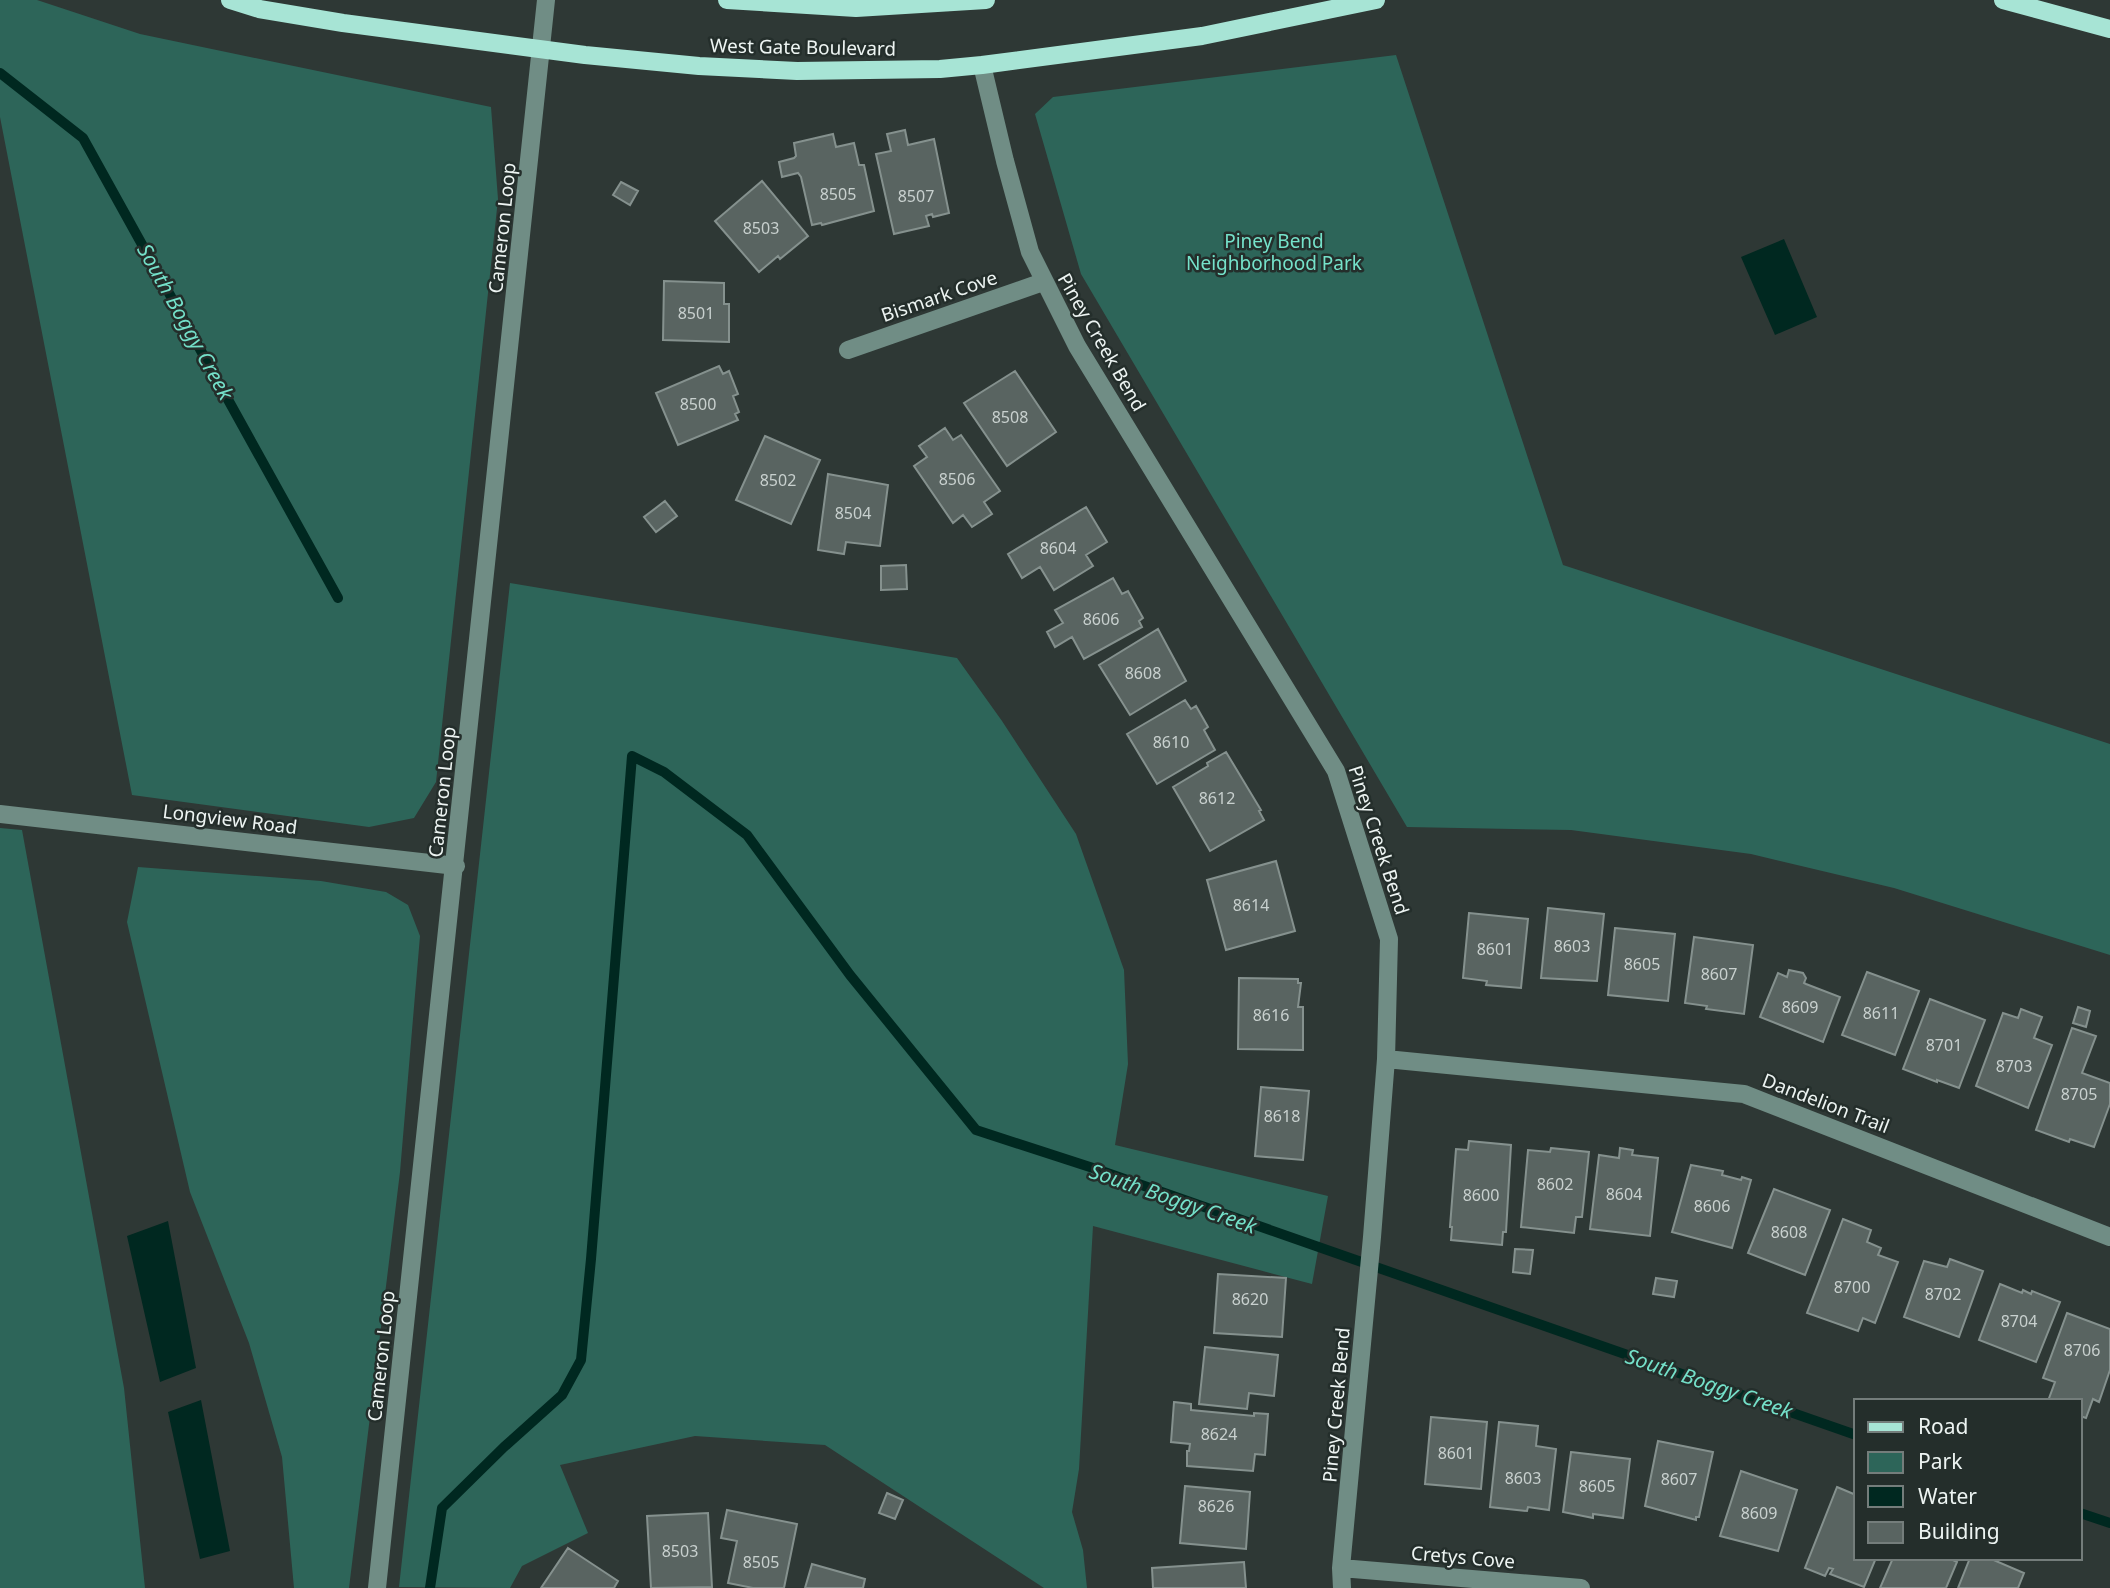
<svg xmlns="http://www.w3.org/2000/svg" width="2110" height="1588" font-family="'Noto Sans',sans-serif">
<rect width="100%" height="100%" fill="#2e3835"/>
<path fill="#2d6559" d="M0 0H37L140 34 491 107 498 199 436 782 414 818 369 827 132 795 0 117Z
M1396 55 1563 565 2110 744V955L1894 888 1751 854 1571 830 1407 827 1081 274 1035 114 1053 97Z
M510 583 957 658 1002 721 1076 834 1124 970 1128 1064 1115 1145 1328 1196 1312 1284 1093 1226 1079 1469 1072 1512 1083 1550 1087 1588H1044L825 1445 695 1436 560 1465 588 1533 522 1566 510 1588 399 1587Z
M0 828 22 830 124 1388 145 1588H0Z
M138 867 321 881 386 892 408 905 420 936 400 1172 349 1588H294L282 1457 249 1343 190 1192 127 922Z"/>
<path fill="#002820" d="M1784 239 1817 317 1775 335 1741 257Z
M168 1221 196 1368 160 1382 127 1236Z
M201 1400 230 1551 200 1559 168 1412Z"/>
<g fill="none" stroke-linecap="round" stroke-linejoin="round">
<path stroke="#002820" stroke-width="10" d="M0 73 83 138 338 598
M2080 1513 2110 1523
M430 1588 442 1508 504 1447 562 1395 581 1360 591 1259 632 756 664 772 747 835 850 975 976 1130 1093 1168 1856 1435"/>
</g>
<path fill="#596461" stroke="#85918e" stroke-width="2" d="M905 130 908 145 934 139 949 213 933 217 932 214 926 216 929 226 894 234 876 154 891 151 887 134Z
M833 134 836 147 854 143 859 165H864L874 211 822 225 821 223 812 225 801 177 798 173 782 177 779 162 794 158 796 156 794 143Z
M762 181 808 236 780 259 778 256 759 272 715 221Z
M621 182 638 191 630 205 613 195Z
M664 281 724 283V304H729V342L663 340Z
M719 366 723 374 729 371 738 394 733 396 739 412 735 414 738 420 678 445 656 393Z
M1015 371 1056 432 1007 466 964 403Z
M945 428 953 440 961 435 1000 491 984 502 992 514 972 527 963 515 953 523 914 466 927 457 919 446Z
M765 436 820 460 791 524 736 500Z
M828 474 888 485 880 546 846 542 844 554 818 550Z
M665 501 677 516 656 532 644 517Z
M1086 507 1107 542 1086 555 1093 566 1054 590 1040 567 1022 578 1008 554Z
M906 565 907 589 881 590V566Z
M1113 578 1122 594 1128 591 1143 618 1139 621 1142 627 1084 659 1072 637 1055 647 1047 632 1063 623 1055 610Z
M1158 629 1186 681 1130 715 1099 665Z
M1185 700 1191 709 1196 706 1208 727 1204 730 1215 750 1157 784 1127 734Z
M1226 752 1261 810 1259 811 1264 820 1210 851 1173 787 1208 766 1207 763Z
M1276 861 1295 931 1226 950 1207 880Z
M1548 908 1604 914 1597 981 1541 978Z
M1469 913 1528 919 1521 988 1486 985 1487 981 1463 978Z
M1615 928 1675 934 1668 1001 1608 995Z
M1694 937 1753 945 1744 1014 1706 1009 1707 1006 1685 1003Z
M1789 970 1803 973 1806 978 1804 983 1806 984 1840 997 1823 1042 1760 1017 1778 973 1787 977Z
M1867 972 1919 991 1895 1055 1842 1035Z
M1239 978 1298 979V983H1301L1298 1007H1303V1050L1238 1049Z
M1930 999 1985 1020 1959 1088 1937 1080V1082L1903 1069Z
M2078 1007 2090 1011 2086 1027 2073 1023Z
M2021 1009 2042 1017 2034 1038 2052 1045 2028 1108 1976 1086 2003 1013 2018 1018Z
M2072 1028 2096 1036 2082 1073 2110 1083V1104L2094 1147 2070 1139 2069 1142 2036 1130Z
M1261 1087 1309 1091 1303 1160 1255 1156Z
M1469 1141 1511 1145 1506 1232H1503L1502 1245 1451 1240 1452 1227H1450L1456 1149 1468 1150Z
M1551 1148 1589 1152 1582 1217H1576L1574 1233 1521 1227 1528 1150 1550 1152Z
M1620 1148 1633 1150 1632 1155 1658 1158 1650 1236 1590 1229 1599 1155 1619 1158Z
M1691 1165 1723 1171 1722 1175 1741 1180 1742 1177 1751 1180 1732 1248 1672 1232Z
M1774 1189 1830 1210 1805 1275 1748 1253Z
M1843 1219 1871 1230 1867 1242 1881 1248 1878 1255 1898 1262 1875 1323 1863 1318 1858 1331 1807 1313Z
M1515 1249 1533 1250 1530 1274 1513 1272Z
M1950 1259 1983 1271 1959 1337 1904 1317 1924 1261 1947 1267Z
M1218 1274 1286 1278 1282 1337 1214 1333Z
M1656 1278 1677 1281 1674 1297 1653 1294Z
M2000 1284 2022 1293 2023 1290 2031 1294 2032 1291 2060 1302 2036 1362 1979 1340Z
M2067 1313 2110 1329V1370L2099 1402 2093 1399 2086 1418 2080 1416V1401H2048L2055 1382 2043 1378Z
M1205 1347 1278 1355 1274 1396 1249 1393 1247 1409 1199 1404Z
M1174 1402 1191 1404V1410L1254 1416V1413L1268 1414 1265 1455 1255 1454 1253 1471 1187 1466V1451H1189L1190 1444 1171 1442Z
M1431 1417 1487 1422 1481 1489 1425 1484Z
M1499 1422 1538 1426 1536 1446 1556 1449 1549 1510 1528 1507 1527 1511 1490 1507Z
M1658 1441 1713 1452 1699 1517H1696V1520L1645 1506Z
M1571 1452 1630 1459 1623 1518 1593 1514V1518L1563 1512Z
M1741 1471 1797 1490 1778 1551 1720 1536Z
M1185 1486 1250 1492 1246 1549 1180 1543Z
M1837 1487 1856 1495V1558H1876L1864 1587 1830 1574 1833 1569 1829 1568 1825 1576 1805 1568Z
M887 1493 903 1500 895 1519 879 1513Z
M727 1510 797 1524 784 1588H753L728 1583 737 1541 721 1538Z
M708 1513 712 1587 651 1588 647 1516Z
M568 1548 618 1581 614 1588H541Z
M1893 1558H1949L1957 1562 1946 1588H1880Z
M1970 1558H1989L2024 1573 2018 1588H1958Z
M1244 1562 1246 1588H1153L1152 1568Z
M812 1564 865 1579 863 1588H805Z"/>
<g fill="none" stroke-linecap="round" stroke-linejoin="round">
<path stroke="#708d85" stroke-width="18" d="M982 65 1005 161 1030 252 1077 346 1336 771 1389 939 1386 1059 1372 1237 1341 1568 1342 1588
M848 350 1043 282
M0 814 456 866
M1386 1059 1744 1094 2110 1237
M1341 1568 1581 1588
M377 1588 546 0"/>
<path stroke="#a7e4d5" stroke-width="18" d="M230 0 259 9 343 23 585 55 699 66 797 71 940 69 982 65 1202 36 1376 0
M727 0 856 8 986 0
M2003 0 2110 29"/>
</g>
<g text-anchor="middle" stroke-width="5" stroke-linejoin="round" paint-order="stroke">
<g font-size="16" fill="#c8d0ce">
<text x="838" y="200">8505</text>
<text x="916" y="202">8507</text>
<text x="761" y="234">8503</text>
<text x="696" y="319">8501</text>
<text x="698" y="410">8500</text>
<text x="1010" y="423">8508</text>
<text x="957" y="485">8506</text>
<text x="778" y="486">8502</text>
<text x="853" y="519">8504</text>
<text x="1058" y="554">8604</text>
<text x="1101" y="625">8606</text>
<text x="1143" y="679">8608</text>
<text x="1171" y="748">8610</text>
<text x="1217" y="804">8612</text>
<text x="1251" y="911">8614</text>
<text x="1572" y="952">8603</text>
<text x="1495" y="955">8601</text>
<text x="1642" y="970">8605</text>
<text x="1719" y="980">8607</text>
<text x="1800" y="1013">8609</text>
<text x="1881" y="1019">8611</text>
<text x="1271" y="1021">8616</text>
<text x="1944" y="1051">8701</text>
<text x="2014" y="1072">8703</text>
<text x="2079" y="1100">8705</text>
<text x="1282" y="1122">8618</text>
<text x="1555" y="1190">8602</text>
<text x="1624" y="1200">8604</text>
<text x="1481" y="1201">8600</text>
<text x="1712" y="1212">8606</text>
<text x="1789" y="1238">8608</text>
<text x="1852" y="1293">8700</text>
<text x="1943" y="1300">8702</text>
<text x="1250" y="1305">8620</text>
<text x="2019" y="1327">8704</text>
<text x="2082" y="1356">8706</text>
<text x="1219" y="1440">8624</text>
<text x="1456" y="1459">8601</text>
<text x="1523" y="1484">8603</text>
<text x="1679" y="1485">8607</text>
<text x="1597" y="1492">8605</text>
<text x="1216" y="1512">8626</text>
<text x="1759" y="1519">8609</text>
<text x="680" y="1557">8503</text>
<text x="761" y="1568">8505</text>
</g>
<g font-size="19" fill="#edf4f2" stroke="#242e2b">
<text transform="translate(803 47) rotate(1)" y="7">West Gate Boulevard</text>
<text transform="translate(502 228) rotate(-84)" y="7">Cameron Loop</text>
<text transform="translate(939 296) rotate(-19)" y="7">Bismark Cove</text>
<text transform="translate(1102 342) rotate(60)" y="7">Piney Creek Bend</text>
<text transform="translate(442 792) rotate(-84)" y="7">Cameron Loop</text>
<text transform="translate(230 819) rotate(7)" y="7">Longview Road</text>
<text transform="translate(1379 840) rotate(72)" y="7">Piney Creek Bend</text>
<text transform="translate(1826 1103) rotate(21)" y="7">Dandelion Trail</text>
<text transform="translate(381 1356) rotate(-84)" y="7">Cameron Loop</text>
<text transform="translate(1336 1405) rotate(-85)" y="7">Piney Creek Bend</text>
<text transform="translate(1463 1557) rotate(5)" y="7">Cretys Cove</text>
</g>
<g font-size="19" fill="#75e2ca" stroke="#242e2b">
<text x="1274" y="248">Piney Bend<tspan x="1274" dy="22">Neighborhood Park</tspan></text>
</g>
<g font-size="21" font-style="italic" fill="#74e0c9" stroke="#242e2b">
<text transform="translate(185 322) rotate(61)" y="7">South Boggy Creek</text>
<text transform="translate(1173 1199) rotate(19)" y="7">South Boggy Creek</text>
<text transform="translate(1709 1384) rotate(19)" y="7">South Boggy Creek</text>
</g>
</g>
<rect x="1854" y="1399" width="228" height="161" fill="#242e2b" stroke="#747d7b" stroke-width="2"/>
<rect x="1868" y="1422" width="35" height="10" fill="#a7e4d5" stroke="#747d7b" stroke-width="2"/>
<text x="1918" y="1434" font-size="21" fill="#edf4f2">Road</text>
<rect x="1868" y="1452" width="35" height="21" fill="#2d6559" stroke="#747d7b" stroke-width="2"/>
<text x="1918" y="1469" font-size="21" fill="#edf4f2">Park</text>
<rect x="1868" y="1486" width="35" height="21" fill="#002820" stroke="#747d7b" stroke-width="2"/>
<text x="1918" y="1504" font-size="21" fill="#edf4f2">Water</text>
<rect x="1868" y="1522" width="35" height="21" fill="#596461" stroke="#747d7b" stroke-width="2"/>
<text x="1918" y="1539" font-size="21" fill="#edf4f2">Building</text>
</svg>
